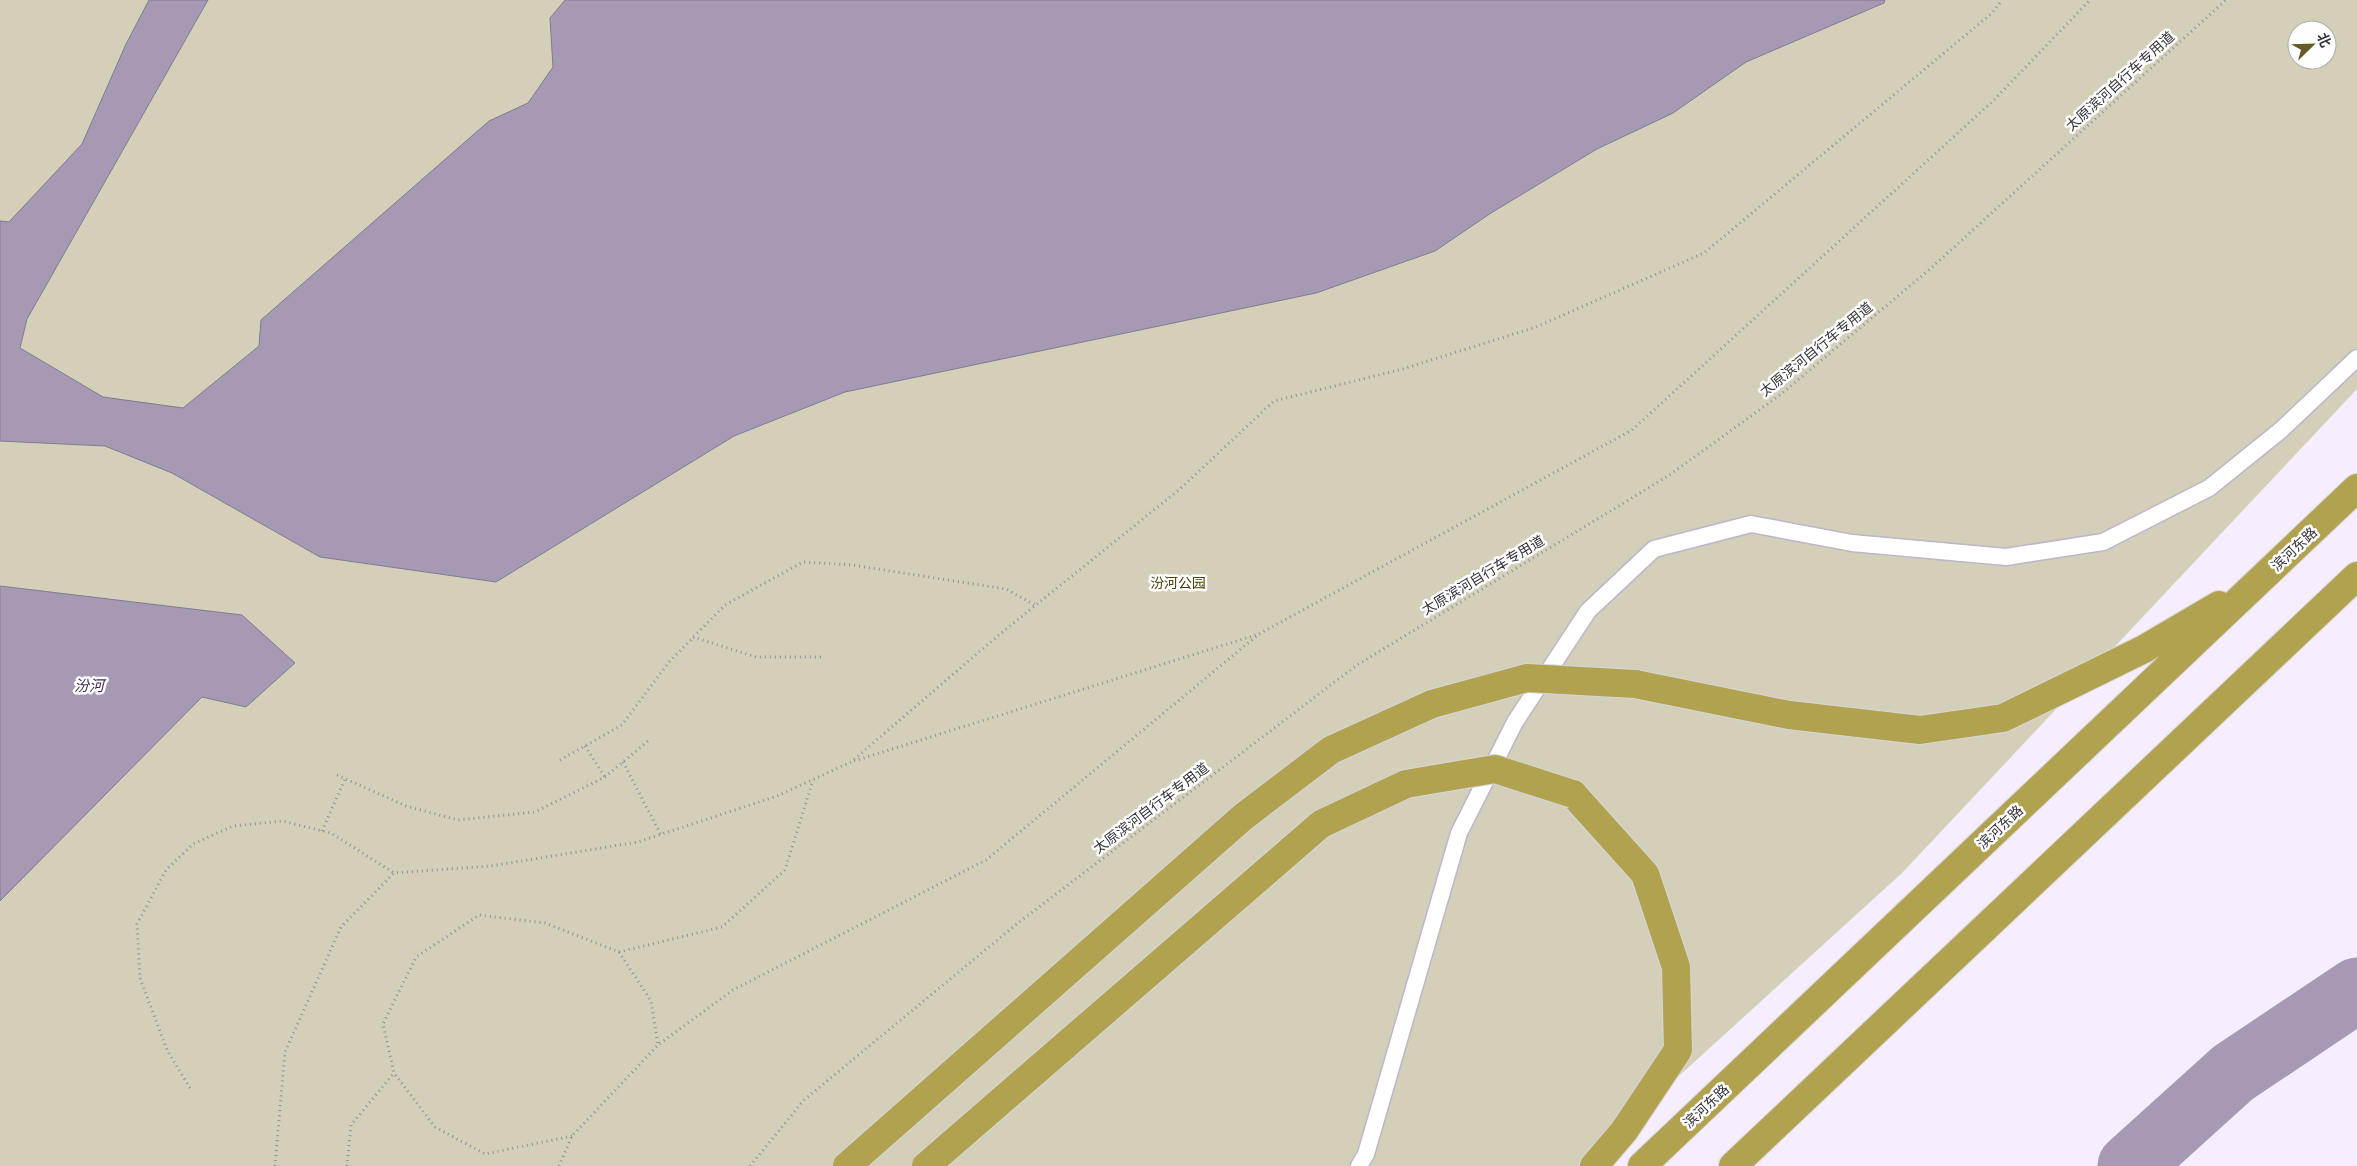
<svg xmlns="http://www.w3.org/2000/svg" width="2357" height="1166" font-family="Helvetica,'Noto Sans SC',sans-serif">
<rect width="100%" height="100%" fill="#f6edfe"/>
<path fill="#d3cfb9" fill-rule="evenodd" d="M0 0H2357V389L1902 873 1580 1166H0ZM2297 30H2327V60H2297Z"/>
<path fill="#a699b4" stroke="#847a90" d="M149 0H208L27 319 20 348 103 397 183 408 259 346 261 320 489 121 528 103 553 67 550 18 565 0H1885L1884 3 1746 62 1673 113 1597 149 1491 213 1435 251 1316 293 845 392 734 436 496 582 320 557 172 473 105 446 0 441V221L9 222 82 144 126 44Z
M0 586 242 615 295 663 246 707 202 697 0 901Z"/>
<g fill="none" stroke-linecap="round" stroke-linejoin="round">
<path stroke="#a699b4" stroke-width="65" d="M2130 1166 2233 1073 2357 990"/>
<g stroke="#bfb5ca" stroke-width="19">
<path id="service" d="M1359 1166 1366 1154 1459 833 1515 722 1588 611 1654 549 1751 524 1852 543 2006 557 2103 542 2209 488 2281 430 2357 358"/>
</g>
<g stroke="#d7d6d8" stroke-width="30">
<path id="trunk" d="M1635 684 1789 715 1920 730 2003 718 2144 649 2219 605
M1573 794 1645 874 1676 967 1678 1050 1624 1131 1594 1166
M1642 1166 2357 488
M1733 1166 2357 576"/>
</g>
<path stroke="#958f9c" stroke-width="3" stroke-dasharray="1 4" stroke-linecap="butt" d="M693 637 756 657H821
M585 746 605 777
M560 760 622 725 669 662 725 605 803 562 852 565 1006 589 1035 605
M854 761 1256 635
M623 762 661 835
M337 775 406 806 458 820 535 812 605 777 648 741
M322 831 345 779
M619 952 651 1001 658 1045
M190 1088 167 1050 140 978 137 924 166 870 193 844 233 826 282 821 331 833 394 873
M572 1136 485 1154 435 1127 394 1073 383 1024 416 957 479 915 545 923 619 952 722 927 785 870 813 780
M275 1166 285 1052 341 927 394 873 491 866 638 842 777 796 851 762 1000 634 1180 489 1274 401 1403 369 1536 327 1704 253 1992 13 2002 0
M347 1166 351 1125 394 1073
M559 1166 572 1136 658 1045 733 990 986 860 1259 634 1632 430 1994 100 2090 0
M750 1166 804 1100 1018 923 1357 665 1668 476 1780 395 1930 269 2226 0"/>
<use href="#service" stroke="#fff" stroke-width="16"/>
<use href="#trunk" stroke="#b0a24e" stroke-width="28"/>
<g stroke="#d7d6d8" stroke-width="30" stroke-linecap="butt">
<path id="trunk-bridge" d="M847 1166 1243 817 1331 750 1432 704 1527 678 1635 684
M926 1166 1321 824 1406 784 1495 769 1573 794"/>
</g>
<use href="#trunk-bridge" stroke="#b0a24e" stroke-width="28"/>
</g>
<g text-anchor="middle" stroke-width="5" stroke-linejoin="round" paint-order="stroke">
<g font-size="14" fill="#36323b" stroke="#fefefe">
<text transform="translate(2120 81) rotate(-42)" y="5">太原滨河自行车专用道</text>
<text transform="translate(1816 349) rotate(-39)" y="5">太原滨河自行车专用道</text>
<text transform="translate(2294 549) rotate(-43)" y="5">滨河东路</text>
<text transform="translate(1483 575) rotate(-31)" y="5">太原滨河自行车专用道</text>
<text transform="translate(1151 808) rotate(-37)" y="5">太原滨河自行车专用道</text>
<text transform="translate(2000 827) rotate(-43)" y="5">滨河东路</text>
<text transform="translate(1706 1106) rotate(-43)" y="5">滨河东路</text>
</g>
<g font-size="14" fill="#4a400a" stroke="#fefefe">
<text x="1178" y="588">汾河公园</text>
</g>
<g font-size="15" font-style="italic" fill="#402b52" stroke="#fefefe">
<text x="89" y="691">汾河</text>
</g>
</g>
<g transform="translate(2312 45) rotate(67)"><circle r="24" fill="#fefefe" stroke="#aeacb0"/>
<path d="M0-4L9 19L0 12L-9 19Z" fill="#655b27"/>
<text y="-8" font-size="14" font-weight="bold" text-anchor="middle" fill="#36323b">北</text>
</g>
</svg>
